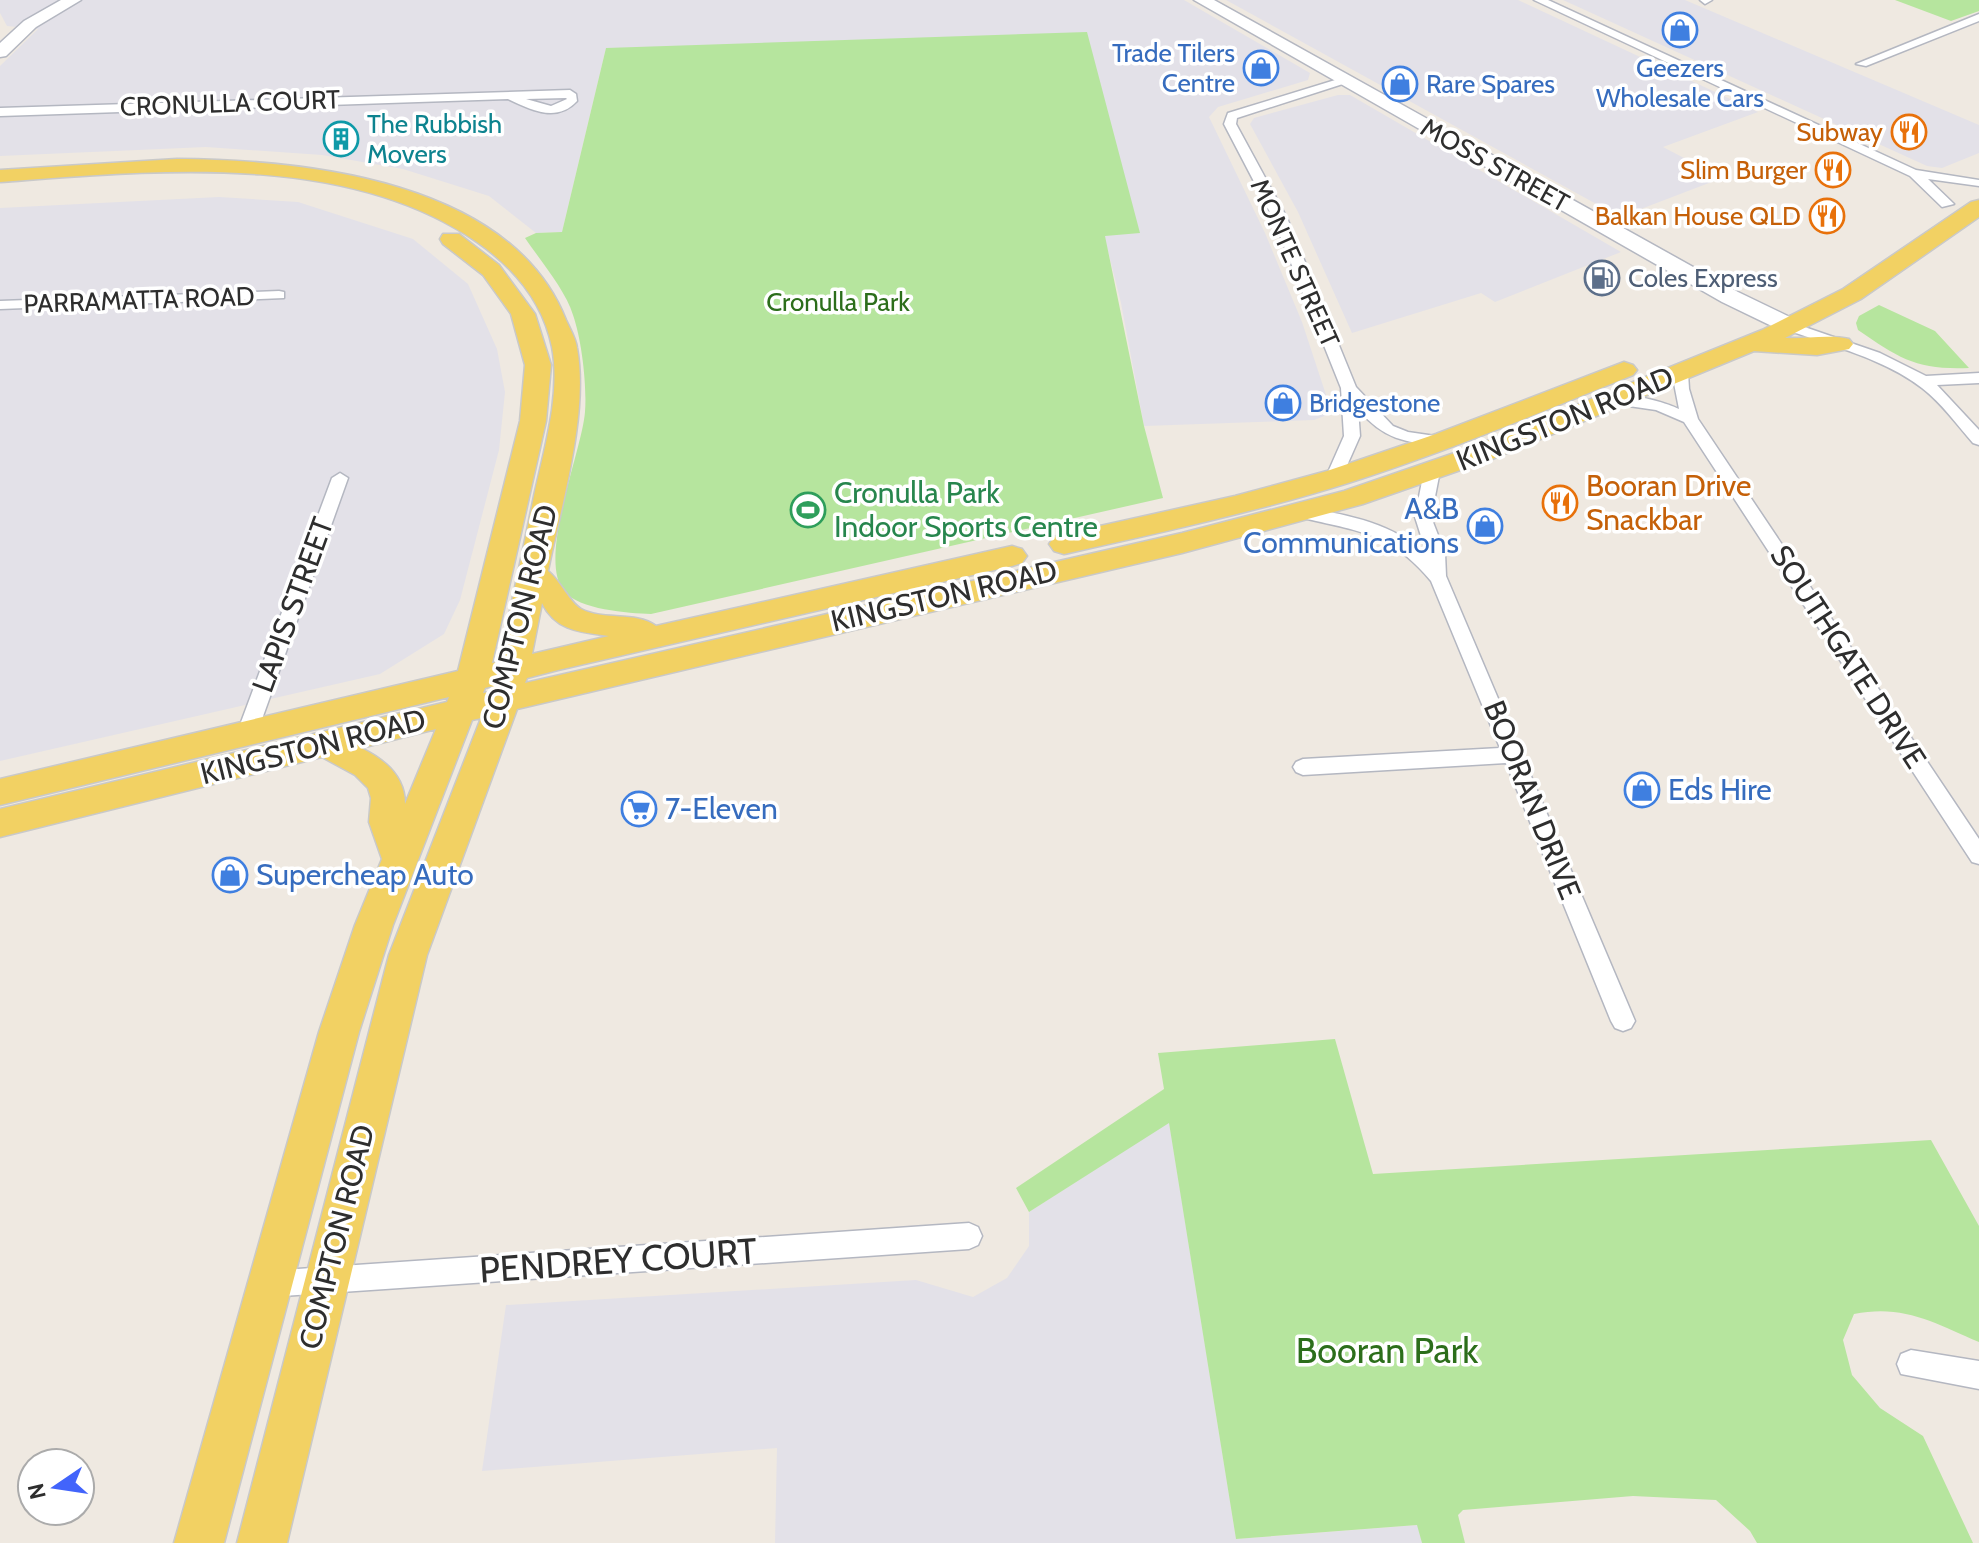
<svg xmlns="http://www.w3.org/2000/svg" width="1979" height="1543" font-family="Cabin,sans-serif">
<rect width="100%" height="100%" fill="#efe9e1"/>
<path fill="#e3e1e8" d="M0 0H1184L1310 73 1308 80 1218 107 1209 117 1265 233 1302 322 1332 413 1314 420 1144 426 1121 303 1104 235 1140 232 606 48 562 232 536 233 489 196 403 169 322 155 206 147 0 156V66L38 29 7 26 0 13Z
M1226 0H1518L1758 112 1663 147 1722 178 1620 217Z
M1563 0H1685L1979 125V153L1942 168 1927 166Z
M1338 95H1350L1621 252 1495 302 1481 293 1352 333 1298 212 1250 124 1254 118Z
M219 197 298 202 413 239 468 284 497 349 505 392 499 450 460 600 444 634 380 674 0 761V208Z
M1169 1122 1236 1539 1418 1525 1422 1543H775L777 1448 482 1471 506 1305 916 1280 973 1297 1007 1278 1029 1246V1212Z"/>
<path fill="#b6e59e" d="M1895 0H1979V11L1951 21Z
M1087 32 1140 233 1105 236 1144 426 1163 498 651 614C628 613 579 610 564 591 537 559 582 451 585 412 587 386 582 341 573 315 566 291 540 260 525 238L536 233 562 232 606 48Z
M1879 305 1935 331 1969 368C1917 370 1900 359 1858 330L1856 323 1859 316Z
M1335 1039 1373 1174 1931 1140 1979 1226V1342C1934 1323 1904 1304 1854 1314L1843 1340 1852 1375 1880 1408 1923 1436 1973 1543H1757L1750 1531 1716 1500 1633 1496 1463 1510 1458 1515 1465 1543H1422L1417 1525 1236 1539 1169 1123 1029 1212 1016 1188 1164 1089 1158 1053Z"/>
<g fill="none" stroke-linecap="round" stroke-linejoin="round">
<g stroke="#b4b7c1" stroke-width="3">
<path id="street" d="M1534 0H1548L1916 170 1979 180V186L1928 179 1954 204 1942 207 1910 176Z
M1700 0H1712L1705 4Z
M1979 14V21L1866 66 1856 64Z
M1345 77 1349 78V82L1237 118 1236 124 1287 218 1356 387 1393 426 1408 432 1449 438 1451 441 1443 446C1405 442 1384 440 1358 409L1360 436 1341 479 1333 484 1325 479 1344 436 1341 388 1273 218 1224 124 1228 113Z
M570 90 576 94 577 101C557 123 531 110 508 99L0 116V108ZM526 99 566 98 567 99 551 106Z
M279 291 284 292V298L0 309V301Z
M1790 322 1880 353 1926 376 1979 373V383L1937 385 1979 430V445L1973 443C1957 425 1942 403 1922 388 1883 358 1831 346 1785 329L1783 326Z
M1680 368 1688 373 1689 389 1698 419 1979 839V864L1972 862 1684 422 1656 410 1615 404 1607 399C1620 389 1664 402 1679 409L1672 373Z
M1432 466 1440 471 1431 517 1445 553 1446 576 1635 1021 1631 1028 1623 1031 1615 1028 1611 1021 1506 763 1303 775 1296 772 1293 767 1296 762 1303 759 1500 748 1431 581C1389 530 1354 531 1295 516L1293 512 1301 507C1348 515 1391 522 1427 555L1415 517 1424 471Z
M340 473 348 478 257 733 254 738H240L237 733 332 478Z
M969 1223 978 1227 982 1236 978 1245 969 1249 268 1297 259 1293 255 1284 259 1275 268 1271Z
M1911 1350 1979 1361V1389L1901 1374 1897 1364 1901 1354Z"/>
</g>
<g stroke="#b4b7c1" stroke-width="3">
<path id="secondary" d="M61 0H81L36 27 6 56 0 57V43L24 21Z
M1194 0H1214L1738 292 1798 321 1801 326 1790 333 1782 331 1722 302Z"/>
</g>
<g stroke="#c9c9c9" stroke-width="3">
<path id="primary" d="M177 159C307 160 511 181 566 320 570 329 576 339 577 348 589 414 561 505 548 571 561 582 570 603 581 609 603 621 636 611 656 626L1012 546 1022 549 1027 556 1022 563 1012 566 558 670 527 678 525 683 1182 533 1344 491 1472 447 1762 330 1843 289 1971 202 1979 200V217L1861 299 1785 338C1805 339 1830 334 1849 339L1853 344 1849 349 1817 355 1754 351 1492 459 1363 504 1182 553 517 709 427 955 287 1543H237L389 955 481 718 472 720 393 925 359 1032 224 1543H174L319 1032 355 925 382 859 369 822 371 798 368 788 355 775 322 757 0 837V809L447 702 449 697 0 805V779L458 671 520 421 525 365 511 314 483 275 443 244 440 239 443 234H459L499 265 535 314 551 365 546 421 492 663 499 662C511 606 523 551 534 496 544 450 561 394 552 347 543 302 513 267 477 242 345 150 151 171 0 182V170ZM542 603C556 631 580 632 609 636L532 654ZM492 686 490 692 483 693 485 688ZM436 729 405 804C405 776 384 759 361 748Z
M1624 362 1633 365 1637 370 1633 375C1539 413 1445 452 1348 483 1255 512 1159 533 1064 554L1054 551 1049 544 1054 537 1064 534 1235 496 1327 471 1436 434Z"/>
</g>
<use href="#street" fill="#fff" fill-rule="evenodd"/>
<use href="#secondary" fill="#fff" fill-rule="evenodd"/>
<use href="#primary" fill="#f2d163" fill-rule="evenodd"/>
</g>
<defs>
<g id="shop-ring" transform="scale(1.8)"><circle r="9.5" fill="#fff" stroke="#3f7fe0" stroke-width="1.5"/><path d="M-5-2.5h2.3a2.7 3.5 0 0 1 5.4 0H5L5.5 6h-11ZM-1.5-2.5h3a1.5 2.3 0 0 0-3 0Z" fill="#3f7fe0"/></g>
<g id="restaurant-ring" transform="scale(1.8)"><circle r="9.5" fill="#fff" stroke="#e8710a" stroke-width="1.5"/><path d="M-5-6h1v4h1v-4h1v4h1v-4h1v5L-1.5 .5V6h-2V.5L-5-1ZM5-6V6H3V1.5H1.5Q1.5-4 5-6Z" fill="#e8710a"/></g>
<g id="building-ring" transform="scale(1.8)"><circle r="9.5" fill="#fff" stroke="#0f9aa8" stroke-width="1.5"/><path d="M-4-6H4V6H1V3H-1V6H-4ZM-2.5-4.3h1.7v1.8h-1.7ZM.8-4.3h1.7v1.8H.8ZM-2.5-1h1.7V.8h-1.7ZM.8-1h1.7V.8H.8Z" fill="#0f9aa8"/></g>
<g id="fuel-ring" transform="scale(1.8)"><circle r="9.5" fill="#fff" stroke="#5c6f8a" stroke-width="1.5"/><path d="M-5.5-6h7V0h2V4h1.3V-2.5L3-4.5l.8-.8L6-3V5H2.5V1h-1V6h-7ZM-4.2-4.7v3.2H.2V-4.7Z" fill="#5c6f8a"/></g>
<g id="stadium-ring" transform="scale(1.8)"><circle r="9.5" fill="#fff" stroke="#2e9e5b" stroke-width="1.5"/><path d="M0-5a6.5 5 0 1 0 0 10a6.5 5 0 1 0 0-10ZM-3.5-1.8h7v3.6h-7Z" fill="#2e9e5b"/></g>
<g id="supermarket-ring" transform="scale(1.8)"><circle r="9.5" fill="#fff" stroke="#3f7fe0" stroke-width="1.5"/><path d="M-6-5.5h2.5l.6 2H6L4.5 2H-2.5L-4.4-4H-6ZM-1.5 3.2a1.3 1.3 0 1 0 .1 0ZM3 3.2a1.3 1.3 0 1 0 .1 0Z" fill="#3f7fe0"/></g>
</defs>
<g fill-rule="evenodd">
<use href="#shop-ring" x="1680" y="30"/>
<use href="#shop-ring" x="1261" y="68"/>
<use href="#shop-ring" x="1400" y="84"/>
<use href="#restaurant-ring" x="1909" y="132"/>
<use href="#building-ring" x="341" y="139"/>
<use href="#restaurant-ring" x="1833" y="170"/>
<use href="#restaurant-ring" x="1827" y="216"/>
<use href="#fuel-ring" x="1602" y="278"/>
<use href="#shop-ring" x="1283" y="403"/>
<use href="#restaurant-ring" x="1560" y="503"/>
<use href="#stadium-ring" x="808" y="510"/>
<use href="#shop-ring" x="1485" y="526"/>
<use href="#shop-ring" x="1642" y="790"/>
<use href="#supermarket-ring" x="639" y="809"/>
<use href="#shop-ring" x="230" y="875"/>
</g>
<g text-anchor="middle" stroke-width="7" stroke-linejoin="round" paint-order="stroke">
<g font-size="26" fill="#366cbe" stroke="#fff" text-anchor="start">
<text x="1235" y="62" text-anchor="end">Trade Tilers<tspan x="1235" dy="30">Centre</tspan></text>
<text x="1680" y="77" text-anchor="middle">Geezers<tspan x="1680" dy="30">Wholesale Cars</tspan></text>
<text x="1426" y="93">Rare Spares</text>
<text x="1309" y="412">Bridgestone</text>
</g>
<g font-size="26" fill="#2e2e2e" stroke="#fff">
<text transform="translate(230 103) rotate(-2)" y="9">CRONULLA COURT</text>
<text transform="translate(1495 165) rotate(29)" y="9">MOSS STREET</text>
<text transform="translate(1295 263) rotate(66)" y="9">MONTE STREET</text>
<text transform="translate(139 300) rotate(-2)" y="9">PARRAMATTA ROAD</text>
</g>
<g font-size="26" fill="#0d838f" stroke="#fff" text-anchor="start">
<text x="367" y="133">The Rubbish<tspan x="367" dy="30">Movers</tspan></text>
</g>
<g font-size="26" fill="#c56008" stroke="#fff" text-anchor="end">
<text x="1883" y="141">Subway</text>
<text x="1807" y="179">Slim Burger</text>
<text x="1801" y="225">Balkan House QLD</text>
</g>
<g font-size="26" fill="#4e5e75" stroke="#fff" text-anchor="start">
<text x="1628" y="287">Coles Express</text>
</g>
<g font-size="26" fill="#2c6e1b" stroke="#fff">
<text x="838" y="311">Cronulla Park</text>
</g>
<g font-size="30" fill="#2e2e2e" stroke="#fff">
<text transform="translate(1565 419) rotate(-22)" y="10">KINGSTON ROAD</text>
<text transform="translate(944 596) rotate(-13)" y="10">KINGSTON ROAD</text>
<text transform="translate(293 605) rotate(-70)" y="10">LAPIS STREET</text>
<text transform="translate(520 617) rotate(-76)" y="10">COMPTON ROAD</text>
<text transform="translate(1848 657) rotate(57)" y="10">SOUTHGATE DRIVE</text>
<text transform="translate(313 747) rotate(-14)" y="10">KINGSTON ROAD</text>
<text transform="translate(1532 800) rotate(68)" y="10">BOORAN DRIVE</text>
<text transform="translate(337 1237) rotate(-76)" y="10">COMPTON ROAD</text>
</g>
<g font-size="30" fill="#c56008" stroke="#fff" text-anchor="start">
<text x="1586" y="496">Booran Drive<tspan x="1586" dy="34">Snackbar</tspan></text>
</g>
<g font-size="30" fill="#27864d" stroke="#fff" text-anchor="start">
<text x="834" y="503">Cronulla Park<tspan x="834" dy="34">Indoor Sports Centre</tspan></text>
</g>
<g font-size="30" fill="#366cbe" stroke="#fff" text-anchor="start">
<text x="1459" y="519" text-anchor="end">A&amp;B<tspan x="1459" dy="34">Communications</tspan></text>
<text x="1668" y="800">Eds Hire</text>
<text x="665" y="819">7-Eleven</text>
<text x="256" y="885">Supercheap Auto</text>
</g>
<g font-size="36" fill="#2e2e2e" stroke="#fff">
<text transform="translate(618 1260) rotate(-4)" y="13">PENDREY COURT</text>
</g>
<g font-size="36" fill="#2c6e1b" stroke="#fff">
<text x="1387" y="1363">Booran Park</text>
</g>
</g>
<g transform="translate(56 1487) rotate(257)"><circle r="38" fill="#ffffff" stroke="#ababab" stroke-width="2"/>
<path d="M0-6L14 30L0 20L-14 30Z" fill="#4264fb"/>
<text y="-12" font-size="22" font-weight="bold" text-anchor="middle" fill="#2e2e2e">N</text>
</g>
</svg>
